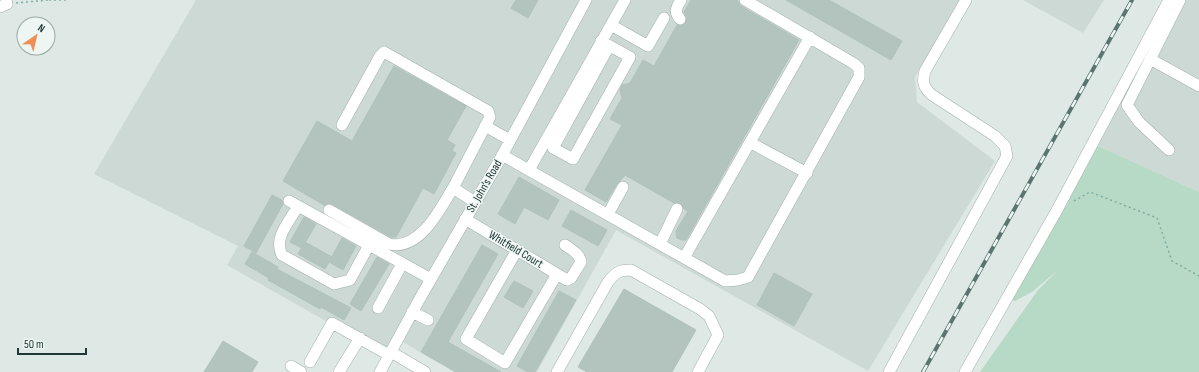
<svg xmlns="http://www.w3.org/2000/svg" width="1199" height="372" font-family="'Sofia Sans Condensed',sans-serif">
<rect width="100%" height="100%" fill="#dee9e5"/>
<path fill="#ccd9d5" d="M196 0H961L915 77 917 102 995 161 868 371 616 230 537 372H454L398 339 389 357 227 265 238 246 94 174Z
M1023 0H1104L1083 33Z
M1174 0H1199V192L1098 146Z"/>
<path fill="#b6dac5" d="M1098 146 1199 192V372H980L1038 290 1058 270 1032 292 1015 301 1011 299 1044 245Z"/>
<path fill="#b3c4bf" stroke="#b0c2bd" d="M516 0H538L528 18 511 8Z
M691 0H737L741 6 799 40 686 240H682L677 238 676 231 688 211 684 209 680 203H674L625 175 617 184 606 202 585 190 622 125 610 119 622 98 620 90 622 85 630 83 643 60 654 66 677 25 681 26 686 22 687 18 684 12Z
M786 0H829L902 41 891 60Z
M394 66 466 106 447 140 455 145 452 151 456 153 434 194 423 188 396 237H391L332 204 324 205 283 181 317 121 352 141Z
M519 177 559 200 548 220 524 207 515 224 498 214Z
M272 195 282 200 283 204 256 253 244 246Z
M571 210 607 230 598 246 562 226Z
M304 217 316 224 302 248 290 242Z
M342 238 356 246 343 270 329 262Z
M305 242 332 257 325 269 298 254Z
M482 245 498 254 448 342 501 372H456L421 352Z
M252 252 278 267 277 269 351 308 344 320 321 307 320 309 268 280 269 278 245 264Z
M377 257 389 264 361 311 350 304Z
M774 273 812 294 794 326 757 305Z
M514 281 533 291 523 308 504 297Z
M624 289 696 330 672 372H587L578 367Z
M559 291 576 300 535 372H528L517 366Z
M223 341 258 362 252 372H204Z"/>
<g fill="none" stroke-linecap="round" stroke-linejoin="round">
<g stroke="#a1b0ad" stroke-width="12">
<path id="minor" d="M0 7 7 4 6 0
M680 19C674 12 676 8 681 0
M611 25 648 46 664 18
M601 41 630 57 573 159 553 148 609 46
M1150 59 1199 86
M342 125 380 56 384 52 488 111 490 117 453 188
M485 126 510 140
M751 143 807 173
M1169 150 1139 122 1127 105 1180 0
M502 155 725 281 738 280 748 277 859 77V68L853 63 745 0
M529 170 625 0
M289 201 431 279
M298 206C290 221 273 238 282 255L334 284 350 280 369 245
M329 210 389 244C420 251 440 209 453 188L475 202
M608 214 623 187
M465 219 567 280 571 278 581 262C579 253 572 250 565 245
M660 244 677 209
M517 250 466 339 505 363 557 274
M684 258 810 37
M378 308 402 264
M412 312 428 320
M391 352 425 372
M310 362 332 323 389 355
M291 366 301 372
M339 372 360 338
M380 372 419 300 499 161 586 0
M557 372 608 282C615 273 619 270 631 270L700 309 709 316 718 335 698 372
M889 372 1007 156 1005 146 995 136 932 95C923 87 922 82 925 71L966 0
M965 372 1057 210 1169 0"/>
</g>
<path stroke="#7eaca4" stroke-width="1.5" stroke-dasharray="2 3" stroke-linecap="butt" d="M49 0H69
M16 3 48 0
M1074 201 1090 192 1157 218 1172 261 1199 276"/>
<use href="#minor" stroke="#fff" stroke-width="11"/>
<g stroke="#5a7470" stroke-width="4">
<path id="rail" d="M923 372 1132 0"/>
</g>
<use href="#rail" stroke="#eef6f3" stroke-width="2.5" stroke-dasharray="8" stroke-linecap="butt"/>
</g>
<g text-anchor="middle" stroke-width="3" stroke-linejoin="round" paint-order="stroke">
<g font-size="12" fill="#203835" stroke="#eef6f3">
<text transform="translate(484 186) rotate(-60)" y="4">St. John's Road</text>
<text transform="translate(516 249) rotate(31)" y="4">Whitfield Court</text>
</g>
</g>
<g transform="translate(36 36) rotate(34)"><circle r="19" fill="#eef6f3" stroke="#9caaa7"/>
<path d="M0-3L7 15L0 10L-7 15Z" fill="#ef8f56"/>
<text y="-6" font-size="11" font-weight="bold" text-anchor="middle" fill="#203835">N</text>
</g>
<path d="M18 348v6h68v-6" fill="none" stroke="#203835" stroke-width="2"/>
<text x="24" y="348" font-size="12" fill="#203835" stroke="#eef6f3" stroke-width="3" paint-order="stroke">50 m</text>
</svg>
